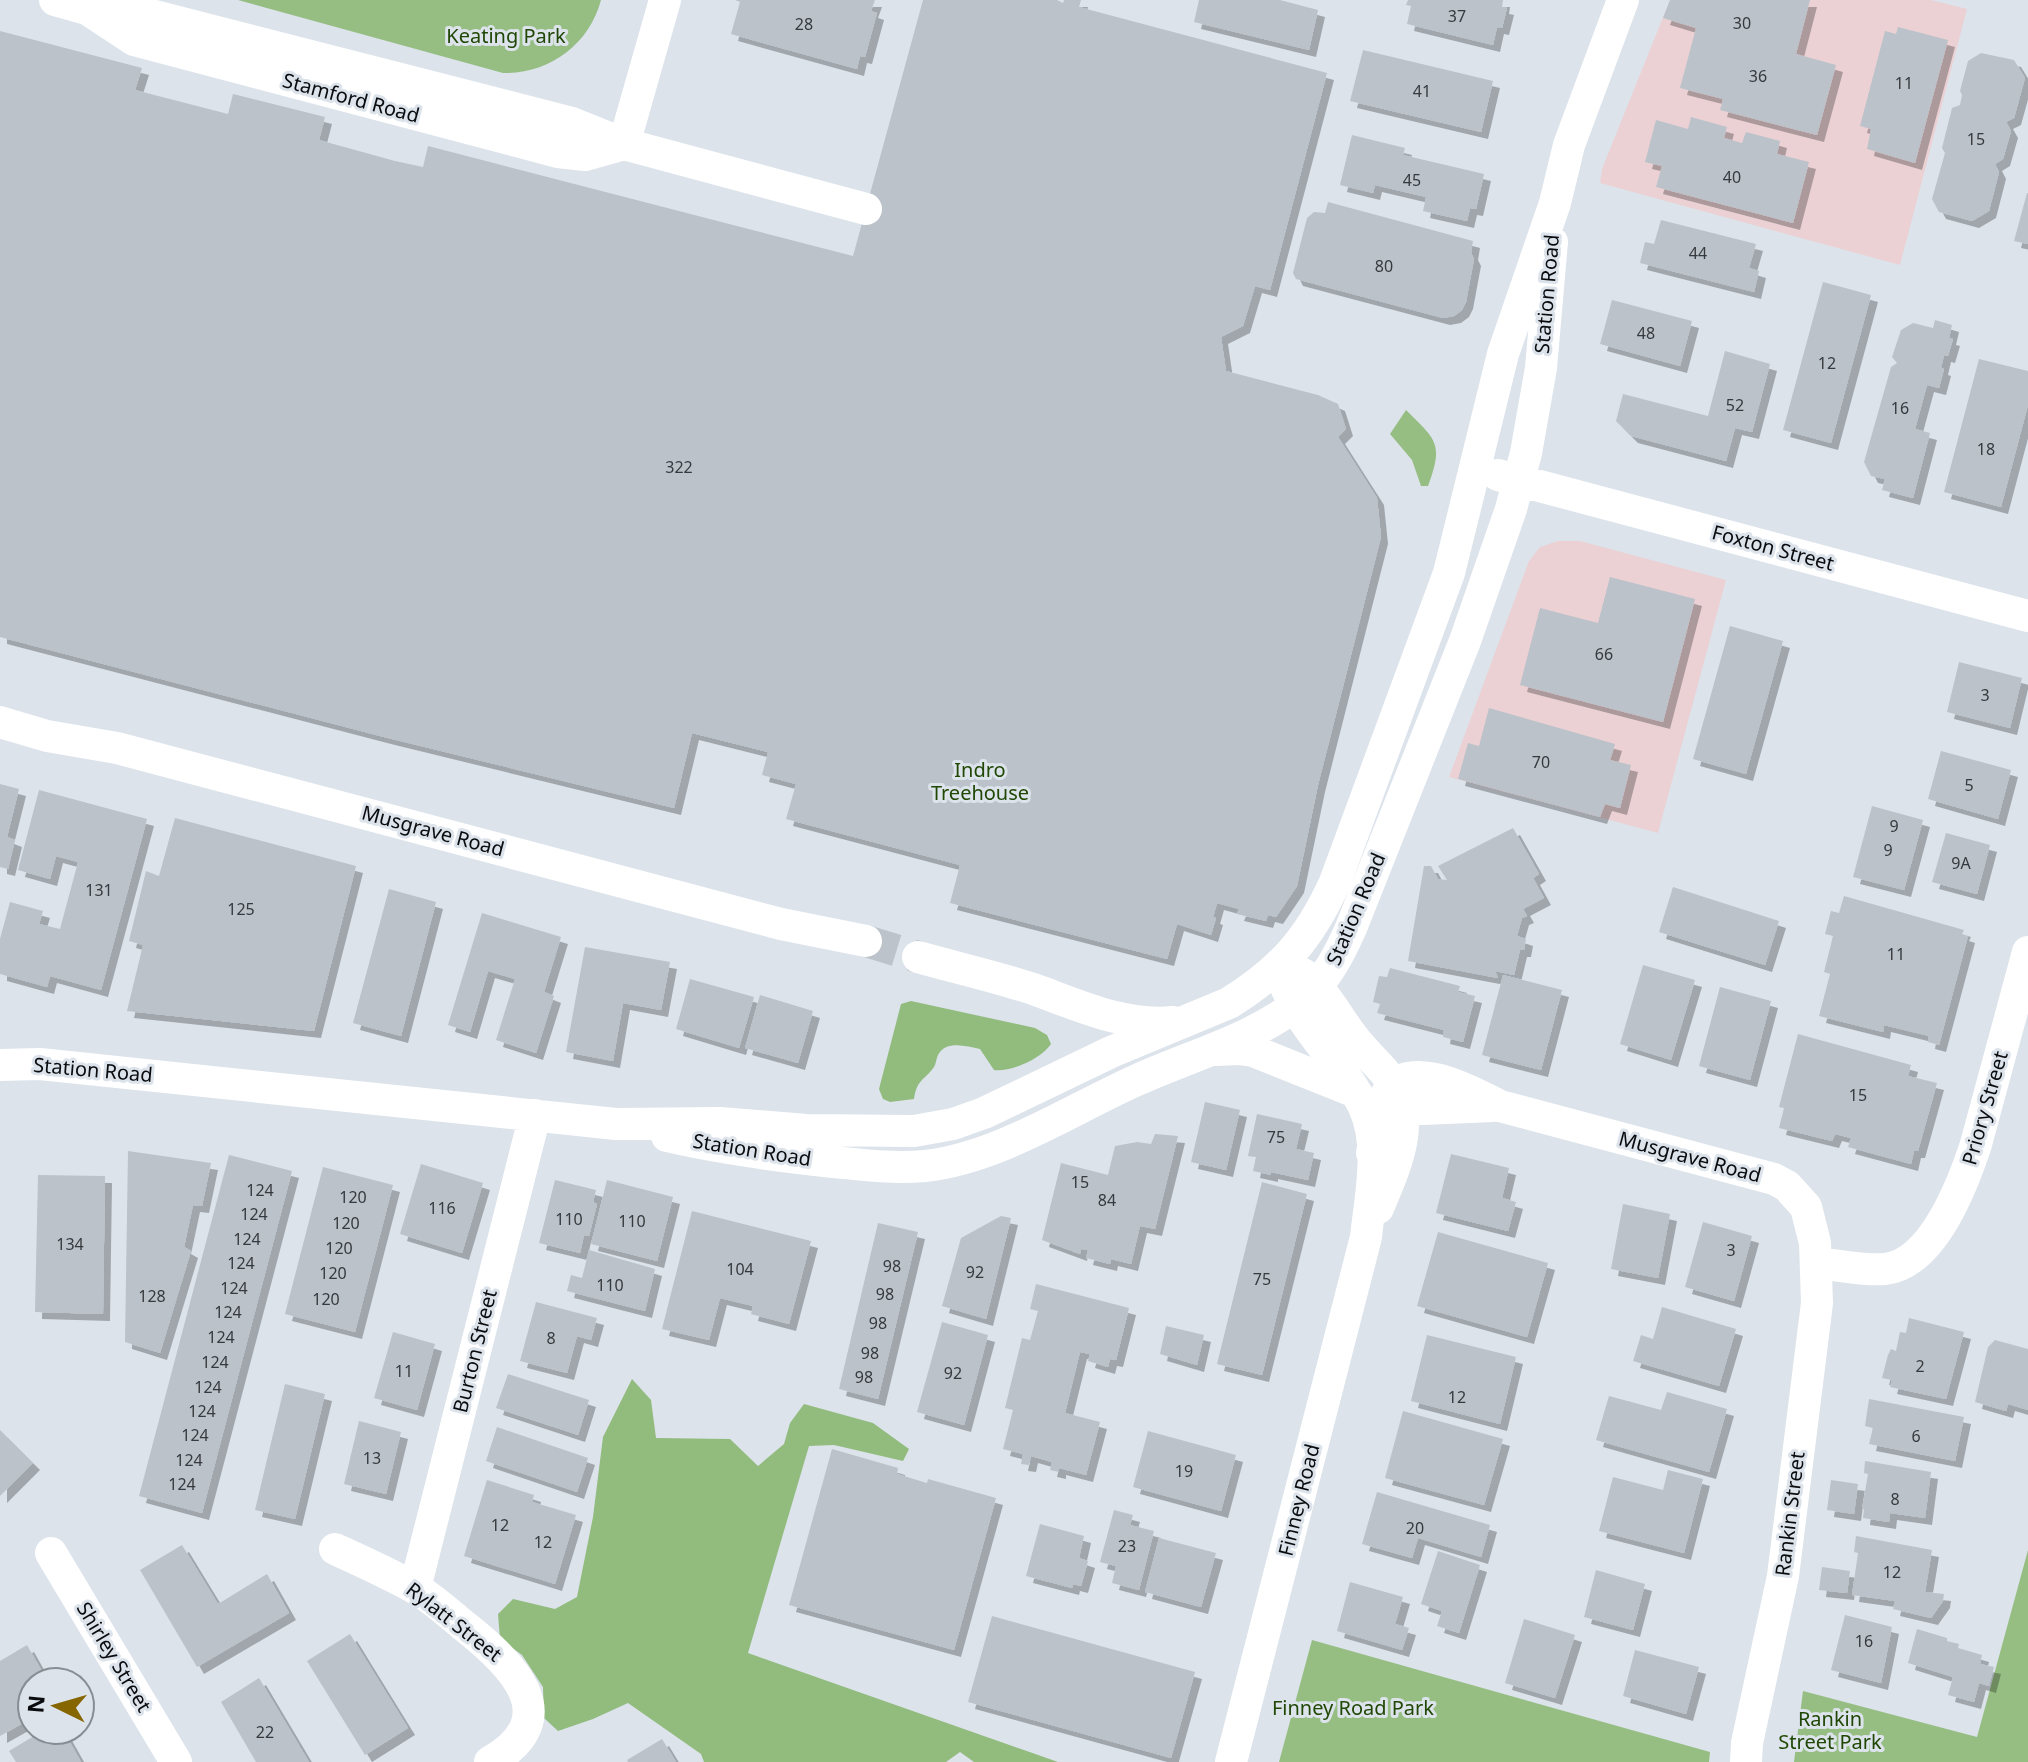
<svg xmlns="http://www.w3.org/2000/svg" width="2028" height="1762" font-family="'Noto Sans',sans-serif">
<defs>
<filter id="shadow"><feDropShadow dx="7" dy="7" stdDeviation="0" flood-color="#0004"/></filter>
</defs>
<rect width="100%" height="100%" fill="#dce3eb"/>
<path fill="#ebd1d4" d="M1670 0H1931L1967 9 1900 265 1600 183 1602 169Z
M1558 541H1580L1726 580 1658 833 1449 777 1529 561 1540 547Z"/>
<path fill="#96be83" d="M238 0H601C589 45 549 74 503 73Z
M1406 410C1436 440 1444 443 1428 486H1421L1412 460 1390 434Z
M2028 1550V1762H1794L1803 1691 1977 1737Z
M1312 1640 1710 1752 1709 1762H1279Z"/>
<path fill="#92bb7e" d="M911 1001 1035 1028 1047 1035 1051 1044C1041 1059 1011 1072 994 1070L980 1049C966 1046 946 1040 938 1055 936 1059 936 1064 934 1067 924 1081 917 1079 914 1099L890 1102 883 1099 879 1089 901 1004Z
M632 1379 651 1400 656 1438 730 1439 758 1466 784 1444 790 1423 804 1404 873 1423 909 1449 903 1461 834 1445 809 1446 748 1653 1058 1762H974L960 1752 946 1762H704L701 1754 628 1703 593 1719 558 1731 544 1718 543 1687 522 1655 500 1639 498 1614 513 1599 555 1609 577 1597 593 1517 603 1437Z"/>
<path fill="#bbc2ca" filter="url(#shadow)" d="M735 0H875L871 11 877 13 865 57 860 56 857 69 731 34 740 2Z
M923 0H1057L1063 3 1064 0H1081L1079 7 1327 73 1270 290 1255 286 1243 326 1221 337 1226 371 1318 395 1338 404 1346 429 1338 437 1377 498 1381 537 1318 785 1297 886 1276 917 1268 915 1266 921 1237 914 1239 909 1217 903 1213 917 1216 918 1211 935 1177 924 1167 959 950 903 960 865 786 819 796 784 762 775 768 752 692 733 674 808 384 737 0 637V31L142 68 135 90 228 114 233 94 325 117 319 140 395 161 423 167 428 146 853 256Z
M1199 0H1280L1318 10 1309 50 1194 22Z
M1408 0H1503L1502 7 1507 8 1502 28 1497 27 1493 45 1407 24 1411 6 1406 5Z
M1670 0H1810L1796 54 1836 65 1817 135 1720 110 1723 99 1680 88 1696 28 1663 18Z
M1898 27 1948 40 1915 163 1867 149 1871 129 1860 126 1885 31 1896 34Z
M1363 50 1493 81 1481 132 1350 101Z
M1981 53 2014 60 2025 78 2014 118 2006 122 2011 131 2003 159 1995 164 1999 172 1989 211 1972 221 1939 212 1932 199 1945 153 1942 148 1952 108 1960 105 1962 95 1960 91 1968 61Z
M1691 117 1727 127 1724 138 1742 143 1746 132 1780 141 1777 154 1809 162 1793 223 1656 187 1662 166 1645 162 1656 120 1688 129Z
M1352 135 1405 148 1403 155 1484 174 1476 209 1470 208 1467 221 1423 211 1426 197 1375 185 1373 193 1340 185Z
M2027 193H2028V244L2014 241Z
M1328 202 1473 241 1471 253 1474 259 1466 302 1462 310 1454 316 1443 318 1296 279 1293 273 1307 218 1314 212 1325 213Z
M1661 220 1756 244 1749 268 1759 271 1754 292 1640 263 1645 242 1654 244Z
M1823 282 1871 295 1831 443 1783 430Z
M1612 300 1692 321 1680 366 1600 344Z
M1935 320 1952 325 1949 338 1953 339 1948 356 1944 355 1941 368 1944 369 1939 388 1927 385 1915 429 1930 433 1913 498 1882 490 1885 479 1871 476 1864 462 1891 367 1897 363 1892 357 1901 330 1913 323 1933 328Z
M1725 351 1770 364 1752 432 1735 428 1726 461 1631 436 1616 421 1623 394 1708 416Z
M1979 359 2028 371V405L2001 507 1944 492Z
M1610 577 1695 599 1663 722 1520 685 1540 608 1598 623Z
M1730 626 1783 641 1746 774 1693 759Z
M1959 662 2022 678 2010 728 1947 712Z
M1489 708 1615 744 1610 760 1631 765 1620 808 1605 804 1600 817 1458 779 1468 743 1479 746Z
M1941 751 2011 770 1998 819 1928 799Z
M0 784 19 789 7 837 15 840 8 869 0 867Z
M39 790 147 819 101 990 50 976 47 987 0 974V939L10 902 43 911 39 924 60 929 78 862 56 856 50 879 18 870Z
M1872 806 1923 820 1904 890 1853 877Z
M175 818 356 866 314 1031 127 1011 143 945 129 941 146 871 159 876Z
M1513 828 1539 874 1533 878 1544 898 1523 909 1527 916 1522 918 1517 936 1526 939 1524 950H1520L1514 975 1495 971 1498 978 1408 961 1424 866H1431L1438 879 1447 880 1438 866Z
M1946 833 1990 845 1977 894 1932 882Z
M1673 887 1779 921 1765 965 1659 932Z
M389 889 436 902 401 1036 353 1023Z
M1844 896 1964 930 1962 934 1968 936 1939 1045 1928 1042 1929 1036 1884 1025 1883 1032 1819 1016 1830 974 1824 972 1833 936 1825 934 1831 911 1839 913Z
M482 913 561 937 544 992 554 996 536 1053 496 1040 515 979 488 971 470 1032 448 1025Z
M585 947 670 962 661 1010 623 1003 613 1061 566 1052Z
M1643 965 1695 980 1671 1060 1620 1044Z
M1390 968 1460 986 1458 992 1475 996 1463 1042 1443 1037 1444 1030 1377 1013 1380 1004 1373 1002 1379 976 1387 977Z
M1503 975 1562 990 1541 1070 1482 1055Z
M690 979 754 997 739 1048 676 1029Z
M1720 987 1771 1001 1750 1080 1699 1066Z
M760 995 813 1011 798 1063 745 1048Z
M1798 1034 1911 1065 1908 1076 1937 1083 1918 1151H1914L1911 1164 1848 1147 1851 1138 1835 1134 1832 1141 1779 1128 1784 1108 1779 1107Z
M1205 1102 1240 1110 1226 1170 1191 1162Z
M1257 1114 1302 1124 1296 1149 1314 1153 1308 1180 1271 1172V1175L1253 1171 1256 1157 1248 1156Z
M1155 1134 1178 1136 1155 1229 1140 1226 1131 1264 1111 1259 1110 1264 1086 1258 1088 1250 1081 1249 1080 1254 1042 1240 1061 1163 1108 1175 1115 1146 1137 1142 1151 1144Z
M128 1151 211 1163 202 1206 193 1205 184 1247 191 1251 160 1353 125 1342Z
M1451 1154 1509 1168 1502 1198 1516 1202 1508 1231 1436 1213Z
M229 1155 292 1171 202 1513 139 1496Z
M421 1164 483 1183 462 1253 400 1234Z
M323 1167 393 1185 355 1332 285 1314Z
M38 1175 105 1176 103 1314 35 1312Z
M555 1180 596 1190 593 1202 597 1204 589 1236 584 1235 580 1253 539 1243Z
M607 1180 673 1197 657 1261 591 1244Z
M1262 1182 1307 1194 1262 1375 1217 1364Z
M1623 1204 1670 1214 1658 1278 1611 1269Z
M692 1211 811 1241 789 1324 751 1314 753 1306 720 1298 709 1340 662 1329Z
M1001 1216 1011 1218 986 1319 942 1306 961 1238Z
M1703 1222 1752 1236 1734 1301 1685 1287Z
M878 1223 918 1232 878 1399 839 1389Z
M1438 1232 1548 1263 1527 1337 1417 1306Z
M589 1250 655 1269 645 1311 567 1291 571 1275 582 1278Z
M1036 1284 1129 1308 1116 1360 1110 1359 1108 1367 1088 1361 1090 1354 1080 1352 1065 1413 1100 1422 1086 1475 1059 1468V1472L1050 1470 1052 1462 1031 1456 1029 1465 1021 1464 1023 1454 1003 1449 1013 1410 1005 1408 1022 1338 1030 1340 1038 1311 1030 1309Z
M536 1302 597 1318 591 1340 577 1336 567 1373 520 1361Z
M1662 1307 1736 1329 1719 1386 1633 1361 1641 1335 1653 1339Z
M1909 1318 1964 1332 1946 1399 1890 1387 1892 1380 1882 1378 1888 1355 1891 1349 1896 1351 1900 1332 1906 1333Z
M942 1322 988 1335 964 1425 917 1412Z
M1166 1326 1204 1335 1197 1365 1160 1354Z
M393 1332 435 1344 417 1410 374 1398Z
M1427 1335 1516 1357 1500 1424 1411 1401Z
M1995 1340 2028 1349V1410L2008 1404 2006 1411 1975 1402 1988 1347Z
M508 1374 589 1400 578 1435 496 1408Z
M285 1384 325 1394 295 1519 255 1510Z
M1667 1392 1727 1409 1709 1472 1596 1440 1609 1396 1661 1410Z
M1869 1399 1964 1417 1955 1461 1869 1444 1873 1428 1865 1426Z
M1403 1411 1503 1439 1484 1505 1385 1478Z
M359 1421 401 1432 386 1494 344 1484Z
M497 1427 588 1458 577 1492 486 1461Z
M0 1430 33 1463 0 1496Z
M1148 1431 1236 1455 1221 1511 1133 1487Z
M832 1449 898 1468 897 1474 927 1483 928 1479 996 1498 954 1650 789 1605Z
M1865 1461 1931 1472 1925 1518 1890 1513 1889 1522 1863 1518 1864 1509H1862L1868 1474 1864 1473Z
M1668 1470 1703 1479 1684 1553 1599 1531 1613 1477 1663 1490Z
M487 1480 534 1495 532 1502 576 1515 555 1584 464 1556Z
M1831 1480 1858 1484 1854 1514 1827 1510Z
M1377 1492 1490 1525 1481 1557 1418 1538 1412 1558 1362 1544Z
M1114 1510 1133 1515 1130 1525 1154 1531 1139 1590 1112 1583 1116 1566 1100 1562Z
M1040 1524 1084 1536 1079 1558 1088 1561 1081 1586 1073 1584 1072 1588 1026 1576Z
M1856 1536 1932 1550 1925 1592 1944 1594 1943 1601 1931 1618 1893 1609 1895 1601 1852 1595 1858 1553 1854 1552Z
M1159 1538 1216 1553 1201 1607 1145 1592Z
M182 1545 218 1604 267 1574 289 1613 197 1667 140 1570Z
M1438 1551 1480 1565 1459 1633 1437 1626 1442 1611 1421 1604Z
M1822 1567 1850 1571 1847 1593 1819 1590Z
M1596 1570 1645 1584 1633 1630 1584 1617Z
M1350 1582 1403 1597 1395 1624 1409 1628 1402 1650 1337 1631Z
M1845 1615 1892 1627 1881 1683 1831 1670Z
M992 1616 1195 1672 1171 1758 968 1702Z
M1524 1619 1575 1635 1555 1698 1505 1683Z
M1917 1629 1947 1638V1641L1959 1644 1958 1648 1982 1655 1980 1664 1994 1667 1989 1686 1979 1683 1974 1702 1948 1695 1953 1677 1908 1663Z
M350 1634 408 1728 365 1755 307 1661Z
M27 1645 48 1682H32V1718L0 1736V1661Z
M1635 1650 1699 1667 1686 1714 1623 1696Z
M259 1678 309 1762H256L221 1702Z
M44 1730H63L81 1762H16L9 1751Z
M662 1739 676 1762H628L627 1760Z"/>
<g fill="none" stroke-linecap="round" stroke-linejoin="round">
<path stroke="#bcc3ca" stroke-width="32" stroke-dasharray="32 16" stroke-linecap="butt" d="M866 941 918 957"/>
<path stroke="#fff" stroke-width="32" d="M55 0 87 9 147 14 572 123 624 144 866 209
M87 9 134 40 558 152 585 155 624 144
M624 144 665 0
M1498 475 2028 616
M0 722 47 736 117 748 781 924 866 941
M918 957C957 968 998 977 1036 990 1080 1006 1125 1027 1173 1022
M1303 974C1324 990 1337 1016 1353 1037 1364 1052 1379 1064 1390 1079 1418 1121 1395 1167 1378 1208
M1216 1050 1239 1049 1253 1051 1353 1091
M0 1065 40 1064 616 1124 720 1123 806 1130 914 1131 953 1124 984 1113 1111 1052 1229 1003C1281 971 1310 938 1335 882L1449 573 1503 354 1555 203 1569 145 1623 0
M1384 1107 1423 1109 1493 1106
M667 1136C722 1149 777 1156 834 1162 864 1165 894 1169 925 1166 998 1158 1070 1110 1137 1080 1194 1054 1256 1039 1305 998 1327 978 1339 955 1351 928L1465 641 1511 509 1526 453 1541 368 1552 242
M1372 1153C1376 1134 1377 1110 1387 1093 1410 1056 1474 1093 1500 1106L1774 1179 1787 1186 1806 1207 1815 1243 1817 1303 1783 1576 1747 1743 1746 1762
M1817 1263C1839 1265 1863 1271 1885 1269 1933 1264 1963 1184 1976 1144L2028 952
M335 1549C361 1561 388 1573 413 1587 431 1597 447 1612 463 1625 510 1662 569 1717 490 1762
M51 1553 176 1762
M415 1588 535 1115
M1231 1762 1366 1237C1370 1197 1382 1146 1364 1107 1343 1064 1304 1032 1286 987"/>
</g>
<g text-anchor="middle" stroke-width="6" stroke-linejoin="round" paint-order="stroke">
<g font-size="16" fill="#36393d">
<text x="1457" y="22">37</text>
<text x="1742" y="29">30</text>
<text x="804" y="30">28</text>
<text x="1758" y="82">36</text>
<text x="1904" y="89">11</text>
<text x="1422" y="97">41</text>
<text x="1976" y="145">15</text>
<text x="1732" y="183">40</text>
<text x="1412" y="186">45</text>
<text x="1698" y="259">44</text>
<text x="1384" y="272">80</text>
<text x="1646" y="339">48</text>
<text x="1827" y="369">12</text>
<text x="1735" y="411">52</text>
<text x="1900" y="414">16</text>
<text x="1986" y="455">18</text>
<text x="679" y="473">322</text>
<text x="1604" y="660">66</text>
<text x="1985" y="701">3</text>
<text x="1541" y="768">70</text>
<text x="1969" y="791">5</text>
<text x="1894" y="832">9</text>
<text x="1888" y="856">9</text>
<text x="1961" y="869">9A</text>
<text x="99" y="896">131</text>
<text x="241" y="915">125</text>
<text x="1896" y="960">11</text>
<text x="1858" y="1101">15</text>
<text x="1276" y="1143">75</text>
<text x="1080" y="1188">15</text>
<text x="260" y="1196">124</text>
<text x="353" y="1203">120</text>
<text x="1107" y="1206">84</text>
<text x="442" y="1214">116</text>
<text x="254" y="1220">124</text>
<text x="569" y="1225">110</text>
<text x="632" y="1227">110</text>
<text x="346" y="1229">120</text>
<text x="247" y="1245">124</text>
<text x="70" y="1250">134</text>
<text x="339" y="1254">120</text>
<text x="1731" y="1256">3</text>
<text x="241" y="1269">124</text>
<text x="892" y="1272">98</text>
<text x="740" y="1275">104</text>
<text x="975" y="1278">92</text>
<text x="333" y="1279">120</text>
<text x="1262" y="1285">75</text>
<text x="610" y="1291">110</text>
<text x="234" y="1294">124</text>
<text x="885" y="1300">98</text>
<text x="152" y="1302">128</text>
<text x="326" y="1305">120</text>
<text x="228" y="1318">124</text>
<text x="878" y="1329">98</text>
<text x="221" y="1343">124</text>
<text x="551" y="1344">8</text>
<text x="870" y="1359">98</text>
<text x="215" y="1368">124</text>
<text x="1920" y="1372">2</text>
<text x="404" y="1377">11</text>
<text x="953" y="1379">92</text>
<text x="864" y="1383">98</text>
<text x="208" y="1393">124</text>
<text x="1457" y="1403">12</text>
<text x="202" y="1417">124</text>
<text x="195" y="1441">124</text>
<text x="1916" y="1442">6</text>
<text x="372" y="1464">13</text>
<text x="189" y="1466">124</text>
<text x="1184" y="1477">19</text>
<text x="182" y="1490">124</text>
<text x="1895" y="1505">8</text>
<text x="500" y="1531">12</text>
<text x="1415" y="1534">20</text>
<text x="543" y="1548">12</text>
<text x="1127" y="1552">23</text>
<text x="1892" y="1578">12</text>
<text x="1864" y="1647">16</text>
<text x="265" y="1738">22</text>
</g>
<g font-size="20" fill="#204704" stroke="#dce3eb">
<text x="506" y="43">Keating Park</text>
<text x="980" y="777">Indro<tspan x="980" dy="23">Treehouse</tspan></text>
<text x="1353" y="1715">Finney Road Park</text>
<text x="1830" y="1726">Rankin<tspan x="1830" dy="23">Street Park</tspan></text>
</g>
<g font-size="20" fill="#090b0e" stroke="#dce3eb">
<text transform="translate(351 98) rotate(15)" y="7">Stamford Road</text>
<text transform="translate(1547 294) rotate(-85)" y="7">Station Road</text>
<text transform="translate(1773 548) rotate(15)" y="7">Foxton Street</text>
<text transform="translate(433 831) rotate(15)" y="7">Musgrave Road</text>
<text transform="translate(1356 909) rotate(-67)" y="7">Station Road</text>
<text transform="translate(93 1070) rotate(5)" y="7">Station Road</text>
<text transform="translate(1985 1108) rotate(-74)" y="7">Priory Street</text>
<text transform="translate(752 1150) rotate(9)" y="7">Station Road</text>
<text transform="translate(1690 1157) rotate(15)" y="7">Musgrave Road</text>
<text transform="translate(475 1351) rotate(-76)" y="7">Burton Street</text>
<text transform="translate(1299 1500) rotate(-76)" y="7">Finney Road</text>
<text transform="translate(1790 1514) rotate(-83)" y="7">Rankin Street</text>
<text transform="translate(454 1622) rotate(38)" y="7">Rylatt Street</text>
<text transform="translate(114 1657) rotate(59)" y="7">Shirley Street</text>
</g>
</g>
<g transform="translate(56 1706) rotate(275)"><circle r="38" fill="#dce3eb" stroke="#888d93" stroke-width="2"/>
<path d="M0-6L14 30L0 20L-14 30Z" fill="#866600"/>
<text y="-12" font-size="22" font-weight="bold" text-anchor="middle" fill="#090b0e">N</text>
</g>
</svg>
